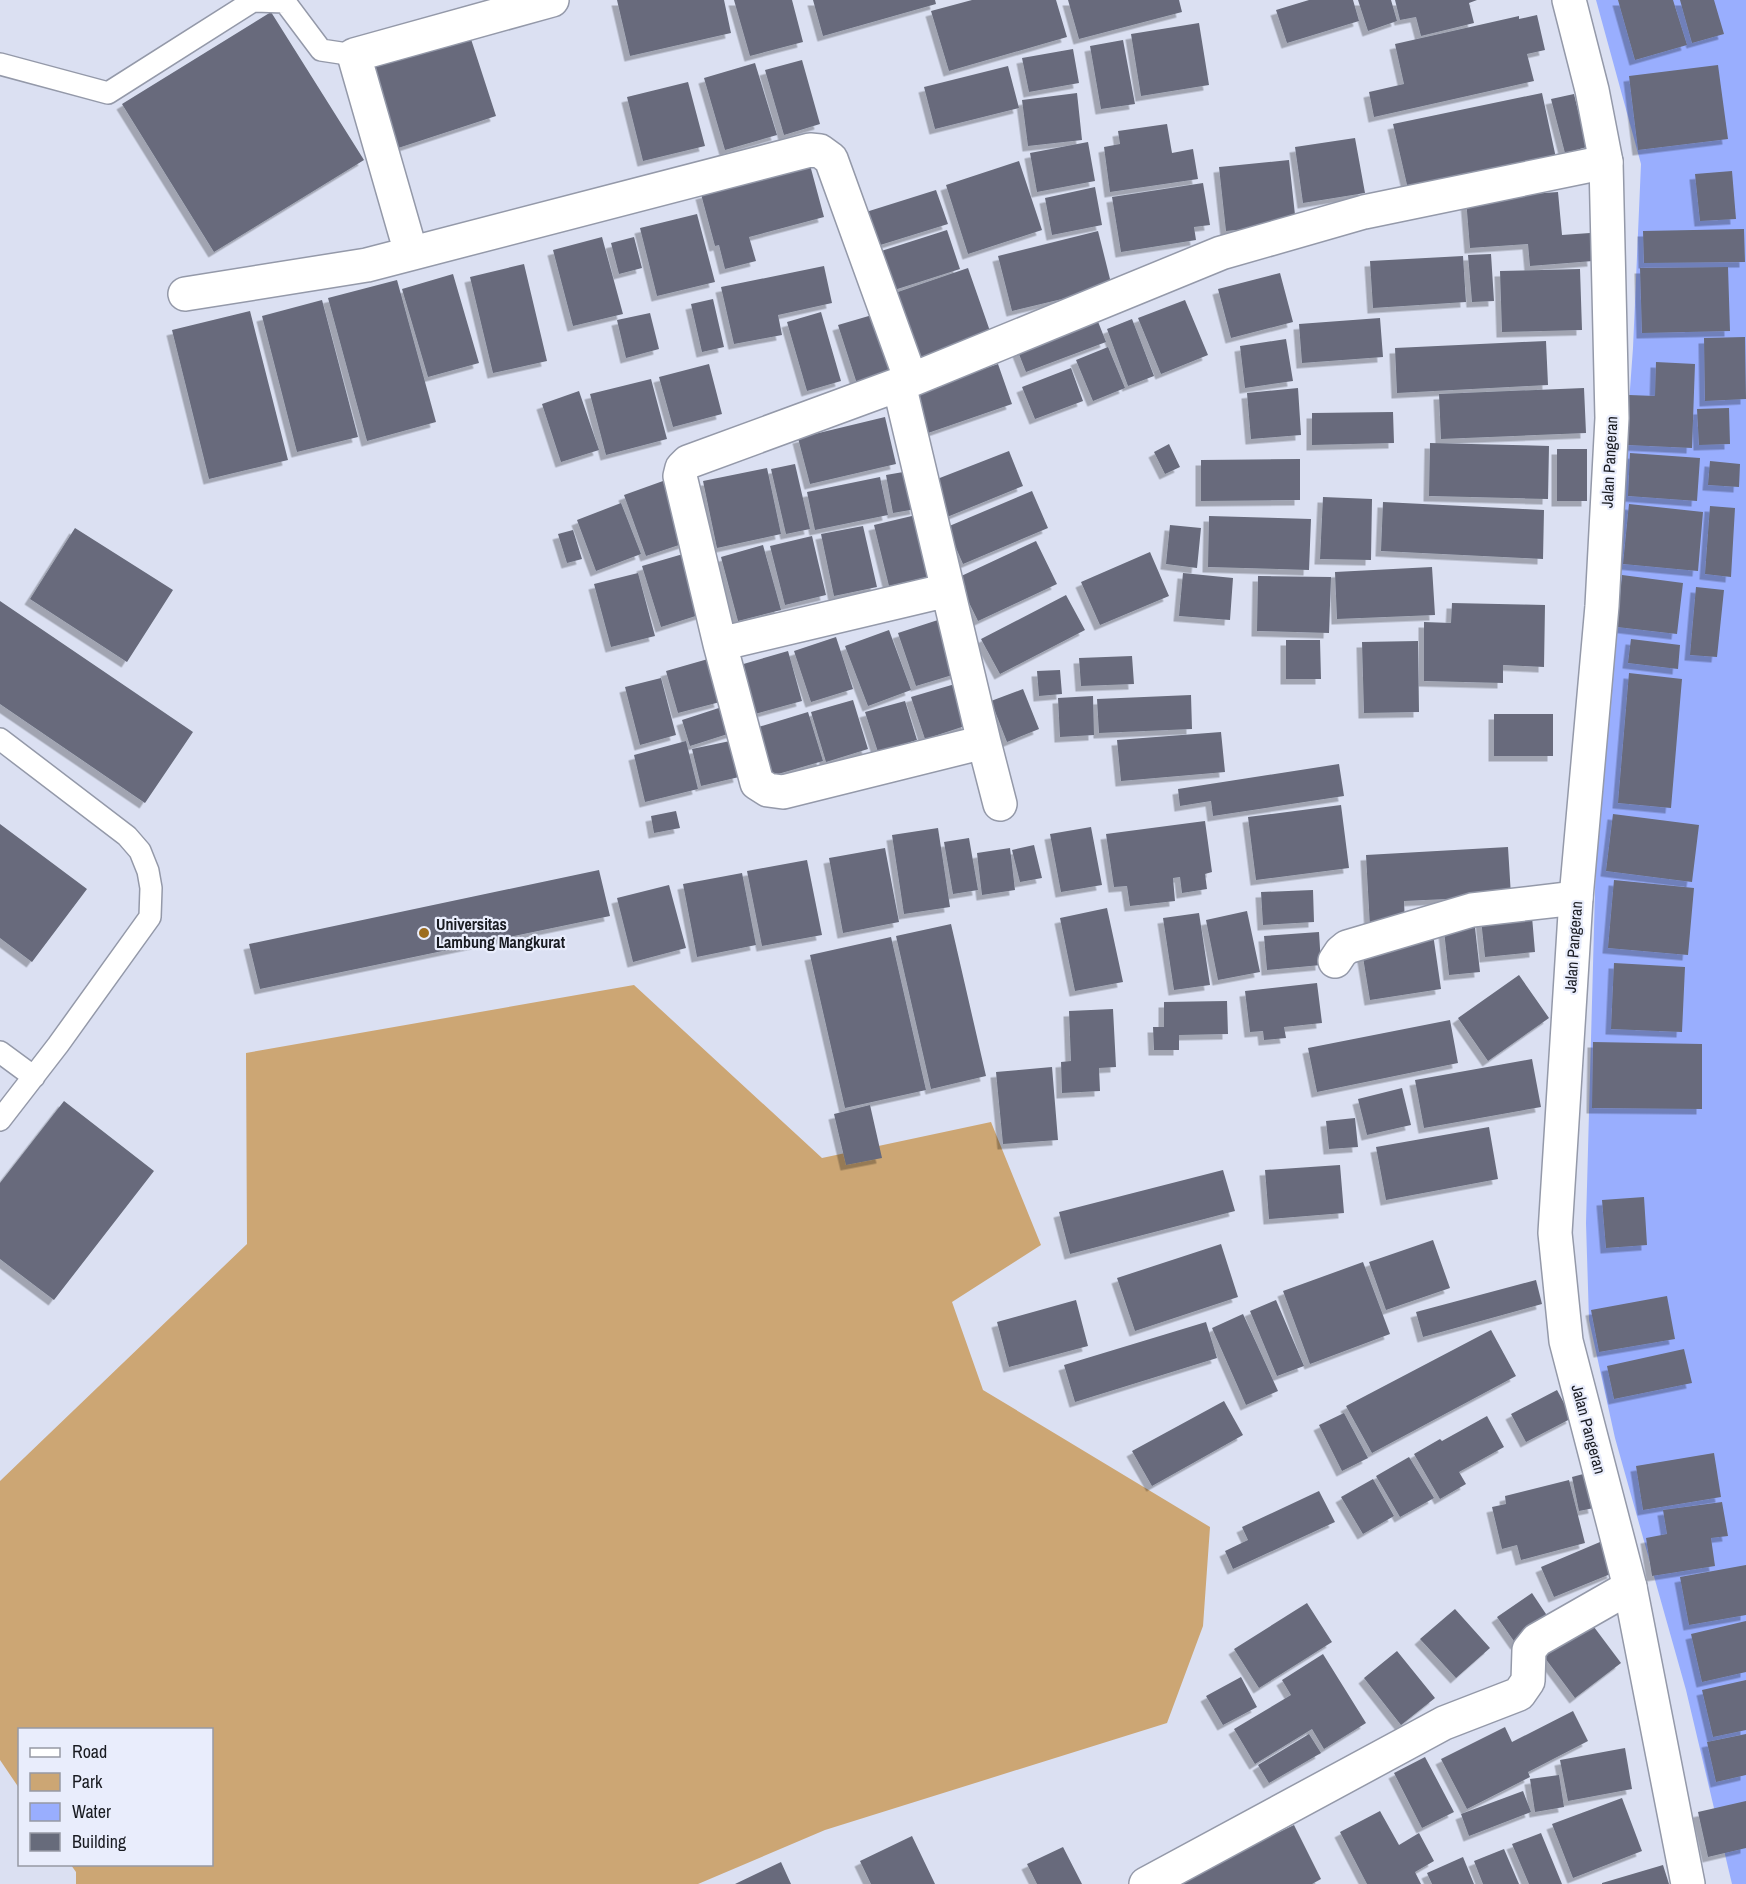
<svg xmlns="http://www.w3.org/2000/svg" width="1746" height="1884" font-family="'Archivo Narrow',sans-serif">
<defs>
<filter id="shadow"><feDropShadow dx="-5.5" dy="5.5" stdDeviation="0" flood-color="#0004"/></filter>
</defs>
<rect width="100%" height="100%" fill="#dbe0f2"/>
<path fill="#cca674" d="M634 985 822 1158 991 1122 1041 1245 952 1302 983 1390 1210 1527 1203 1626 1167 1723 825 1830 698 1884H76V1872L71 1865 212 1864V1730H20L19 1788 0 1760V1481L247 1244 246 1053Z"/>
<path fill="#99aefe" d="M1596 0H1746V1884H1732L1686 1690 1615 1438 1589 1320 1586 1223 1596 855 1633 348 1641 164Z"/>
<path fill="#676b7b" filter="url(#shadow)" d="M617 0H724L731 33 630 56Z
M734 0H792L803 42 750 56Z
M813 0H935L936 4 823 36Z
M972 0H1056L1067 37 949 71 931 11Z
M1068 0H1179L1182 12 1079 39Z
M1309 0H1353L1359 21 1287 43 1276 10Z
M1358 0H1391L1397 21 1368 31Z
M1395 0H1477L1469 3 1474 23 1421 36 1416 17 1400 20Z
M1618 0H1673L1687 45 1635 60Z
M1680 0H1714L1724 34 1692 43Z
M271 12 364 160 214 252 122 104Z
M1537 15 1545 50 1527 54 1534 81 1374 117 1369 92 1404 84 1395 44 1519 16V19Z
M1199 23 1209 85 1141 96 1131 34Z
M469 33 496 116 389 151 362 66Z
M1123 40 1135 104 1101 109 1090 46Z
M1073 49 1079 83 1029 92 1022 58Z
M802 60 820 124 784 135 765 70Z
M755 63 777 135 725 150 704 78Z
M1718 65 1728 139 1638 150 1629 76Z
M1008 66 1019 108 935 129 924 87Z
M688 82 705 146 643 161 627 97Z
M1077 93 1082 140 1028 146 1022 100Z
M1542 93 1556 158 1408 189 1393 124Z
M1574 94 1587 147 1565 153 1551 99Z
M1167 124 1172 153 1193 149 1198 179 1110 192 1104 147 1120 144 1118 131Z
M1355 138 1365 193 1303 203 1295 147Z
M1088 142 1095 181 1037 192 1030 153Z
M1289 160 1296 224 1226 231 1219 167Z
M1019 161 1042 230 968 254 946 185Z
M810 165 824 217 749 237 756 261 725 269 719 245 715 246 701 194Z
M1732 171 1736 219 1700 221 1695 174Z
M1203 183 1210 225 1194 227 1196 240 1121 252 1112 197Z
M1095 187 1102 225 1052 235 1045 198Z
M936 190 948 224 877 246 866 212Z
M1558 192 1562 235 1590 233 1593 261 1530 266 1528 244 1470 248 1466 199Z
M697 214 715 282 657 296 640 228Z
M1744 229 1745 262 1644 263 1643 231Z
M947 230 960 269 888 292 875 253Z
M1098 231 1112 287 1012 311 998 256Z
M602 237 623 314 573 326 553 250Z
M634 237 642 268 619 274 611 243Z
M1491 254 1494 301 1472 302 1468 255Z
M1463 256 1466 302 1373 308 1370 261Z
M524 264 547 361 493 373 470 277Z
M824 266 832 303 778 315 782 335 734 344 721 287Z
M1728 267 1730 331 1642 333 1640 268Z
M968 268 991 334 913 362 889 295Z
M1580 269 1582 330 1502 332 1500 271Z
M1280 273 1293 322 1231 338 1218 289Z
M453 274 479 363 428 377 402 289Z
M397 280 436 422 367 441 328 298Z
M713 299 724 347 702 352 691 304Z
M322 300 358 437 297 452 262 316Z
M1185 300 1208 355 1161 374 1138 318Z
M250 311 288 460 209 479 172 330Z
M821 312 841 381 807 391 787 322Z
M650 313 659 349 626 358 617 320Z
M879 313 900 378 859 390 838 325Z
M1380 318 1383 357 1302 363 1299 324Z
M1097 319 1106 342 1026 372 1017 349Z
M1132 319 1154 376 1128 386 1107 329Z
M1745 337 1746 399 1705 401 1704 338Z
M1286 339 1293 381 1245 388 1240 346Z
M1546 341 1548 385 1397 393 1395 348Z
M1108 347 1125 388 1093 401 1076 360Z
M1656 362 1695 364 1692 448 1627 445 1629 395 1655 396Z
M709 364 722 414 673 427 659 377Z
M998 364 1012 404 928 433 914 392Z
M1071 368 1083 401 1035 419 1022 387Z
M651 379 667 439 606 455 590 394Z
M1298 388 1301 435 1251 439 1247 393Z
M1584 388 1586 433 1441 439 1439 394Z
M579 391 599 450 561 462 542 404Z
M1729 408 1730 444 1699 445 1697 409Z
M1393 412 1394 443 1312 445V413Z
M885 417 896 464 810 484 798 438Z
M1430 443 1549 446 1548 499 1429 496Z
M1169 444 1180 467 1165 474 1154 452Z
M1557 449H1587V501H1557Z
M1009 451 1023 486 947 517 932 481Z
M1630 453 1700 458 1697 501 1628 496Z
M1300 459V500L1201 501V460Z
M1710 461 1740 464 1739 487 1708 485Z
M795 464 810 529 786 534 771 469Z
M767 468 781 534 717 548 703 481Z
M909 471 916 509 893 513 886 475Z
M880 477 888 515 815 530 807 492Z
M663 481 685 543 646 556 624 495Z
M1032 491 1048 528 963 564 947 527Z
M1323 497 1372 499 1371 560 1320 559Z
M1383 502 1544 510 1543 559 1381 551Z
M621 503 641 554 596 571 577 520Z
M1629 504 1703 512 1698 571 1623 564Z
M1710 506 1735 508 1731 577 1705 574Z
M916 515 931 576 889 586 874 525Z
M1209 516 1311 519 1309 570 1208 567Z
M1170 525 1201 528 1197 568 1166 564Z
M863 526 877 587 834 596 821 534Z
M75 528 173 590 127 662 30 599Z
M573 530 582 559 567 563 558 534Z
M812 536 826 595 785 605 770 546Z
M1036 541 1057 584 978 621 957 578Z
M763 545 781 610 738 621 721 557Z
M1150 552 1169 596 1100 625 1081 582Z
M683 554 702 614 661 627 642 566Z
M1432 567 1435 615 1337 619 1335 572Z
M638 573 655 636 611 647 594 584Z
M1183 573 1233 578 1230 620 1179 616Z
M1622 575 1683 583 1677 634 1617 627Z
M1258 576 1331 577 1329 633 1257 631Z
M1696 587 1724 590 1717 657 1690 655Z
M1066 595 1085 630 1000 674 981 639Z
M0 601 193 732 145 803 0 704Z
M1452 603 1545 605 1544 667 1503 665V683L1424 681V622L1451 623Z
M941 619 959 673 916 686 898 633Z
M889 630 911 690 868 706 845 646Z
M836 637 853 689 811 702 794 651Z
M1631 639 1680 645 1678 669 1628 663Z
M1286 640H1320L1321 679H1286Z
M1418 641 1419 712 1364 713 1362 642Z
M788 651 802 701 755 714 740 665Z
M1132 656 1134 684 1081 686 1079 658Z
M708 659 720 702 678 713 666 671Z
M1060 670 1062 694 1039 696 1037 671Z
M1629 673 1682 679 1671 808 1618 803Z
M661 678 676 735 640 745 625 687Z
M955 684 968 725 925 739 911 697Z
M1023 689 1039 729 1007 742 991 701Z
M1191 695 1192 729 1099 733 1097 699Z
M1093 696 1094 735 1060 737 1058 698Z
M853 700 868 749 826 762 811 712Z
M905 701 917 740 878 752 865 712Z
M725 706 734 732 690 746 682 720Z
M808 712 823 761 771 776 755 728Z
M1494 714H1553V756H1494Z
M1221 732 1225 772 1121 781 1117 740Z
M686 741 698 789 645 802 634 755Z
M730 741 739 777 701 786 692 749Z
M1339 764 1344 796 1213 816 1211 801 1180 806 1178 789Z
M1341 805 1349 868 1256 880 1248 817Z
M676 811 680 828 654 833 651 816Z
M1613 814 1699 825 1692 882 1606 871Z
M1205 821 1212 872 1205 874 1207 889 1182 893 1180 877 1173 878 1175 901 1130 906 1127 886 1114 887 1106 834Z
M0 824 87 889 32 962 0 938Z
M1091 827 1102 885 1061 892 1050 834Z
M938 828 950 907 904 914 892 835Z
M969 838 978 890 953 894 944 842Z
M1034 845 1042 878 1020 882 1012 850Z
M1508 847 1511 896 1404 901 1405 925 1370 927 1366 855Z
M885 848 899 922 843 933 829 858Z
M1010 848 1015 890 982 895 977 853Z
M807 860 822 935 762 946 747 871Z
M599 870 610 916 260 989 249 944Z
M742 873 756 945 697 957 683 884Z
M1614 880 1694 888 1688 955 1608 948Z
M669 885 686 948 633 962 617 898Z
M1313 890 1314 922 1263 925 1261 892Z
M1531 905 1535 952 1485 957 1480 910Z
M1107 908 1123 982 1075 991 1060 918Z
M1247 911 1260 972 1218 980 1206 920Z
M1199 913 1210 985 1174 990 1163 918Z
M1474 919 1480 972 1449 975 1443 922Z
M951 924 986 1076 931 1089 896 936Z
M1319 932 1321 965 1267 970 1264 936Z
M1433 934 1441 989 1370 1000 1361 945Z
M891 937 926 1090 845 1108 810 955Z
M1614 963 1685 967 1682 1032 1611 1029Z
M1519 975 1549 1018 1488 1061 1458 1018Z
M1317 983 1322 1023 1284 1027 1286 1038 1264 1040 1263 1031 1250 1032 1245 991Z
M1227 1001 1228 1034 1179 1035V1050H1154L1153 1027H1164V1002Z
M1113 1009 1116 1067 1099 1068 1100 1091 1062 1093 1061 1062 1071 1061 1069 1011Z
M1450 1020 1458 1063 1317 1092 1308 1048Z
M1593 1042 1702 1044V1109L1592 1108Z
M1532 1059 1541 1107 1424 1128 1415 1080Z
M1052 1067 1058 1140 1003 1144 996 1072Z
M1402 1088 1411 1125 1367 1135 1358 1099Z
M64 1101 154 1171 54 1300 0 1259V1183Z
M870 1105 882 1158 846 1165 834 1114Z
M1355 1118 1358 1147 1329 1149 1326 1121Z
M1489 1127 1498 1179 1386 1200 1376 1147Z
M1340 1165 1344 1213 1269 1219 1265 1170Z
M1223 1170 1235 1211 1070 1254 1059 1212Z
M1644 1197 1647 1245 1606 1248 1602 1200Z
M1433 1240 1450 1288 1386 1310 1369 1262Z
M1221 1244 1238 1297 1135 1331 1117 1278Z
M1363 1262 1390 1334 1310 1364 1283 1291Z
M1536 1280 1542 1304 1423 1337 1416 1312Z
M1667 1296 1675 1339 1599 1352 1591 1310Z
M1076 1300 1088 1346 1009 1367 997 1322Z
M1276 1300 1304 1366 1277 1376 1250 1311Z
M1243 1314 1278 1391 1246 1405 1212 1328Z
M1206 1322 1217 1358 1075 1402 1064 1365Z
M1491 1330 1516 1376 1372 1453 1346 1406Z
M1684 1349 1692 1383 1614 1399 1607 1366Z
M1557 1390 1572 1418 1526 1442 1511 1414Z
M1224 1401 1243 1435 1152 1486 1132 1451Z
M1344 1413 1368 1458 1342 1471 1319 1425Z
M1487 1416 1504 1447 1459 1472 1466 1484 1440 1499 1414 1454 1440 1439 1442 1441Z
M1714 1453 1721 1497 1643 1510 1636 1466Z
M1409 1457 1434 1498 1400 1517 1376 1476Z
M1587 1473 1594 1508 1579 1511 1572 1477Z
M1373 1479 1394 1516 1363 1534 1341 1497Z
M1569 1480 1585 1543 1521 1560 1517 1545 1502 1549 1492 1507 1506 1504 1505 1496Z
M1319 1491 1335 1522 1233 1569 1225 1551 1248 1540 1242 1527Z
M1722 1502 1728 1536 1711 1538 1715 1566 1652 1576 1646 1538 1667 1534 1663 1510Z
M1600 1542 1613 1573 1554 1597 1541 1567Z
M1746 1565V1615L1689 1625 1680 1577Z
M1532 1593 1550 1620 1516 1644 1497 1617Z
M1307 1603 1332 1642 1259 1688 1234 1649Z
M1455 1609 1490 1648 1456 1678 1420 1639Z
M1585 1615 1621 1663 1575 1698 1539 1650Z
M1746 1621V1672L1702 1682 1691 1634Z
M1397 1651 1435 1698 1401 1725 1364 1678Z
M1323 1654 1366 1723 1324 1749 1312 1729 1255 1764 1234 1729 1291 1695 1282 1680Z
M1241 1677 1257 1707 1223 1725 1206 1696Z
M1746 1680V1730L1713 1737 1702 1690Z
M1573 1711 1588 1741 1528 1772 1530 1777 1467 1809 1441 1759 1505 1727 1512 1742Z
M1309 1734 1321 1753 1269 1783 1258 1765Z
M1746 1734V1775L1716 1782 1707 1742Z
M1625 1748 1632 1789 1568 1801 1560 1760Z
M1425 1757 1454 1812 1422 1828 1394 1773Z
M1559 1775 1564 1807 1535 1812 1530 1779Z
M1523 1791 1531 1812 1469 1836 1461 1814Z
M1622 1798 1642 1851 1573 1878 1552 1824Z
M1746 1801V1848L1708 1857 1698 1812Z
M1380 1811 1399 1845 1419 1833 1434 1861 1415 1872 1421 1884H1367L1340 1832Z
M1294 1825 1321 1879 1312 1884H1182L1180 1880Z
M1541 1833 1562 1884H1529L1512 1844Z
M912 1836 935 1884H871L860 1861Z
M1063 1847 1082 1884H1037L1027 1864Z
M1504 1849 1519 1884H1483L1474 1861Z
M1463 1857 1474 1884H1432L1427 1873Z
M781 1862 791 1884H735Z
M1663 1865 1669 1884H1602V1883Z"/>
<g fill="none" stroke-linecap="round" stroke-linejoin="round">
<g stroke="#9499a9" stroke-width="24">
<path id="service" d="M0 64 108 93 253 1 285 2 321 50 354 55
M0 739 127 836 140 851 148 871 151 888 150 917 58 1045 0 1120
M0 1052 34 1077"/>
</g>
<g stroke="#9499a9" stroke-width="36">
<path id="minor" d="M411 253 354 55 552 0
M185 294 367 265 810 150 820 151 831 159 911 380 1221 253 1364 212 1606 162
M911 380 688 462 682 468 680 476 720 644 757 783 768 790 783 792 984 742
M899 384 984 742 1000 804
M720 644 948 590
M1335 961 1341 952 1347 947 1472 910 1576 898
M1146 1884 1444 1723 1519 1694 1528 1681 1529 1650 1537 1640 1630 1587"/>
</g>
<g stroke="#9499a9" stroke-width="36">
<path id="tertiary" d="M1569 0 1592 90 1606 162 1612 418 1602 606 1576 898 1555 1233 1566 1341 1630 1587 1688 1884"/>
</g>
<use href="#service" stroke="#fff" stroke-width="21"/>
<use href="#minor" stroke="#fff" stroke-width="33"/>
<use href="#tertiary" stroke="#fff" stroke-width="33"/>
</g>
<circle fill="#9c6c1f" stroke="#e9edfc" stroke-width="2" cx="424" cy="933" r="6"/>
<g text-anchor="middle" stroke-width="4.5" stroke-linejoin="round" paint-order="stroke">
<g font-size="16" fill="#191b21" stroke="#e9edfc">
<text transform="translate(1609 462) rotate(-87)" y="6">Jalan Pangeran</text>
<text transform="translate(1573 947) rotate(-86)" y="6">Jalan Pangeran</text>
<text transform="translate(1589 1429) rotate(75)" y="6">Jalan Pangeran</text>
</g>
<g font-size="16" font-weight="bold" fill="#191b21" stroke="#e9edfc" text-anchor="start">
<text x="436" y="930">Universitas<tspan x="436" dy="18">Lambung Mangkurat</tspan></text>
</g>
</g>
<rect x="18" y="1728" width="195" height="138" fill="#e9edfc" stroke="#9699a4" stroke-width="1.5"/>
<rect x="30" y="1748" width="30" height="9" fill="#ffffff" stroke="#9699a4" stroke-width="1.5"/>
<text x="72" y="1758" font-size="18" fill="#191b21">Road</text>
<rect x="30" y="1773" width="30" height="18" fill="#cca674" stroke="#9699a4" stroke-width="1.5"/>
<text x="72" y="1788" font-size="18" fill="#191b21">Park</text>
<rect x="30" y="1803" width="30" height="18" fill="#99aefe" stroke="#9699a4" stroke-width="1.5"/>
<text x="72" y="1818" font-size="18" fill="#191b21">Water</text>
<rect x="30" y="1833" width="30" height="18" fill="#676b7b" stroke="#9699a4" stroke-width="1.5"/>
<text x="72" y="1848" font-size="18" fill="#191b21">Building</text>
</svg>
